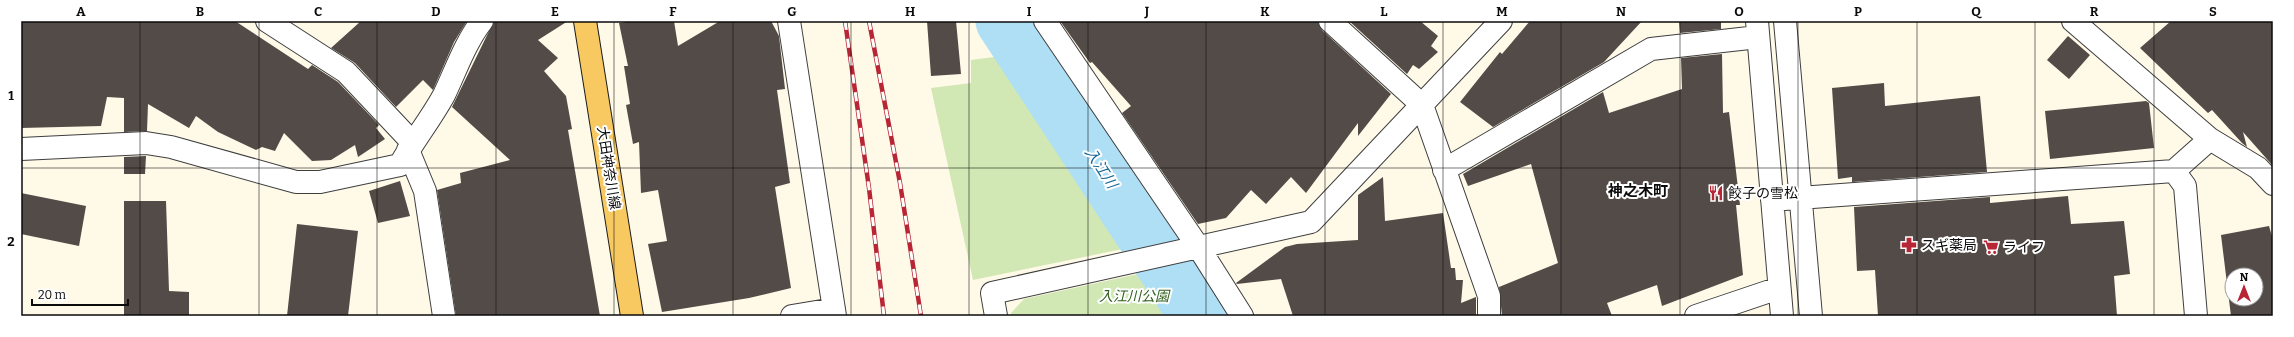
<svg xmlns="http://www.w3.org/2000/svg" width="2294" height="337" font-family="Bitter,'Noto Sans JP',serif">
<rect width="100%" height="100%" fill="#fff9e8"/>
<path fill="#d2e8b4" d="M1016 54 1137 246 973 280 931 88 971 83V60Z
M1147 272 1170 316H1012L1011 313 1024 299Z"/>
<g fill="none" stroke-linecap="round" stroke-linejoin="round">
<path stroke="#aedff5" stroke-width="57" d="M1004 21 1198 316"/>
</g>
<path fill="#534b47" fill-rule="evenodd" d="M21 21H235L308 69 312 65 338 82 379 125 376 128 385 139 358 157 355 145 331 160 312 161 284 133 275 151 262 147 256 150 218 132 196 116 189 128 148 104 147 131 124 132V98L107 97 101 126 21 128Z
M361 21H467L454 42 433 90 423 80 396 107 355 63 331 48Z
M494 21H568L538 40 558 58 544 71 566 96 572 129 568 130 600 316H456L437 190 461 183 460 173 510 160 452 107Z
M634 21H674L678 46 720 21H771L779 36 785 89 777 90 790 183 775 187 791 288 749 298 662 312 648 244 667 241 658 190 641 193 639 142 633 144 626 105 630 104 624 66H628L619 23Z
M927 21H956L961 74 931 76Z
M1060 21H1318L1322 30 1391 94 1358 136V123L1306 193 1291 177 1266 204 1251 190 1226 218 1198 224 1122 113 1131 106 1092 62 1090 63Z
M1349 21H1420L1438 36 1431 46 1438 52 1419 69 1413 65 1407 74Z
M1530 21H1642L1604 62 1493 127 1460 102 1500 52 1502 54Z
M1679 21H1721V29L1680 33Z
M2171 21H2273V166L2243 132 2247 147 2242 143 2212 110 2208 113 2140 48Z
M2068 36 2090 55 2069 79 2047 60Z
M1722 54 1723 113 1729 112 1740 205H1736L1743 275 1662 306 1657 285 1607 303 1612 316H1502L1499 287 1558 263 1531 164 1468 186 1463 174 1603 92 1609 113 1682 89 1681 58Z
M1884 83 1885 106 1980 96 1987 172 1852 182V177L1838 179 1832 88Z
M2146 101 2149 103 2154 148 2050 159 2045 111Z
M146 156 145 174H124V157Z
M1383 177 1385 221 1443 213 1451 268H1455L1456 280H1463L1461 303 1476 297V316H1293L1281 279 1237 284 1236 283 1285 247 1297 244 1358 240V195Z
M400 181 410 216 378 223 369 191Z
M21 193 86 206 79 246 21 234Z
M2068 196 2071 224 2124 221 2130 274 2114 276 2117 316H1878L1875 270 1857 271 1854 207 1990 197V203Z
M124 201H166L169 291 189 292V316H124Z
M297 224 358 231 348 316H287Z
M2269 226 2273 240V316H2231L2221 235ZM2232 275H2256V299H2232Z"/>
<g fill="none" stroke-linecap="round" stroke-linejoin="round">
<g stroke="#3e3e3e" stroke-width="24">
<path id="minor" d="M267 21 346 72 412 142
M789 21 835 316
M1045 21 1199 248 1242 316
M1330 21 1422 105 1489 296V316
M1757 21 1782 316
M1785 21 1811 316
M2073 21 2210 139 2258 168 2273 184
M21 149 146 143 171 147 296 182H320L400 165C413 141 431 119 444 95 456 70 465 43 482 21
M408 150 425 191 444 316
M1444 170 1651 49 1758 37
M2174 171 2185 186 2196 316
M1772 200 2174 171 2210 139
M792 316 834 309
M996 316 992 293 1311 222 1501 21
M1696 316 1779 288"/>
</g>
<g stroke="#1c1c1c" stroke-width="24">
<path id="major" d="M585 21 632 316"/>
</g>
<use href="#minor" stroke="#fff" stroke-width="22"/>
<use href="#major" stroke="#f7c960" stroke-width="22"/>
<g stroke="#b82535" stroke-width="4.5">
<path id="rail" d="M845 21 869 188 884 316
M869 21 900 183 921 316"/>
</g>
<use href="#rail" stroke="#fff" stroke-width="3" stroke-dasharray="9" stroke-linecap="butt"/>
</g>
<path fill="none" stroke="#0b0b0b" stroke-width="1" stroke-opacity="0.55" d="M140 21V316M259 21V316M377 21V316M496 21V316M614 21V316M733 21V316M851 21V316M969 21V316M1088 21V316M1206 21V316M1325 21V316M1443 21V316M1561 21V316M1680 21V316M1798 21V316M1917 21V316M2035 21V316M2154 21V316M21 168H2273"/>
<defs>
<g id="restaurant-bare" transform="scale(1.2)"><path d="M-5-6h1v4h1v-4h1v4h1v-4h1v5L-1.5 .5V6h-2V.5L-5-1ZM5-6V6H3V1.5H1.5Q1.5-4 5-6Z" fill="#b82535" stroke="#fff" stroke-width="2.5" paint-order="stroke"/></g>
<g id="pharmacy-bare" transform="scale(1.2)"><path d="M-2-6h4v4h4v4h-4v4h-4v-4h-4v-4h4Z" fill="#b82535" stroke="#fff" stroke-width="2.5" paint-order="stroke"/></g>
<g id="supermarket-bare" transform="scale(1.2)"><path d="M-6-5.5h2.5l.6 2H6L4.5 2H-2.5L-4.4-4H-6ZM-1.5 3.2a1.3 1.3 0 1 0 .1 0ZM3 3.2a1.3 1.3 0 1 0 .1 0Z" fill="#b82535" stroke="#fff" stroke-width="2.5" paint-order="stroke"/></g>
</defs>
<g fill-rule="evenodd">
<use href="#restaurant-bare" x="1716" y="193"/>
<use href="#pharmacy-bare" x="1909" y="245"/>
<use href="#supermarket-bare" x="1991" y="247"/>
</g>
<g text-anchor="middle" stroke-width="4" stroke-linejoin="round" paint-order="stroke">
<g font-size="14" fill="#0b0b0b" stroke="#fff">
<text transform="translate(609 168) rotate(81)" y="5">大田神奈川線</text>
</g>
<g font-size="14" fill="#0b0b0b" stroke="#fff" text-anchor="start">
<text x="1728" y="198">餃子の雪松</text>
<text x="1921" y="250">スギ薬局</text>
<text x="2003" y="252">ライフ</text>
</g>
<g font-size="14" font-style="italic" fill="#2f601d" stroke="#fff">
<text x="1134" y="301">入江川公園</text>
</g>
<g font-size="15" font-style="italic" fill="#17689a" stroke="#fff">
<text transform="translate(1101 168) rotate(57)" y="5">入江川</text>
</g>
<g font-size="15" font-weight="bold" fill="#0b0b0b" stroke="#fff">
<text x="1638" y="196">神之木町</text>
</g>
</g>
<rect width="2294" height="337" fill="none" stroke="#ffffff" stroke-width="44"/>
<g transform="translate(2244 287)"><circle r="19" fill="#ffffff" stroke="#9d9d9d"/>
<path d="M0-3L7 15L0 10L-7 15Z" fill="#b82535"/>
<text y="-6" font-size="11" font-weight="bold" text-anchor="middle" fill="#0b0b0b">N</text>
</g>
<path d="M32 299v6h96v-6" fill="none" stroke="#0b0b0b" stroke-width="2"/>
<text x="38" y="299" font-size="12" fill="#0b0b0b" stroke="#ffffff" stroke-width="3" paint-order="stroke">20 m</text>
<rect x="22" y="22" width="2250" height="293" fill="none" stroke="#0b0b0b" stroke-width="1.5"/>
<g font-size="13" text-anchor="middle" font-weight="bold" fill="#0b0b0b">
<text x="81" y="16">A</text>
<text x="200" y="16">B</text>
<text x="318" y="16">C</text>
<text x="436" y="16">D</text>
<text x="555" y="16">E</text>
<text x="673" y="16">F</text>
<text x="792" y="16">G</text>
<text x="910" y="16">H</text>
<text x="1029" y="16">I</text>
<text x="1147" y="16">J</text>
<text x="1265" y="16">K</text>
<text x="1384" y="16">L</text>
<text x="1502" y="16">M</text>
<text x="1621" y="16">N</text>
<text x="1739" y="16">O</text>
<text x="1858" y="16">P</text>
<text x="1976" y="16">Q</text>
<text x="2094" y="16">R</text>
<text x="2213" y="16">S</text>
<text x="11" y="100">1</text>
<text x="11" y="246">2</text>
</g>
</svg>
